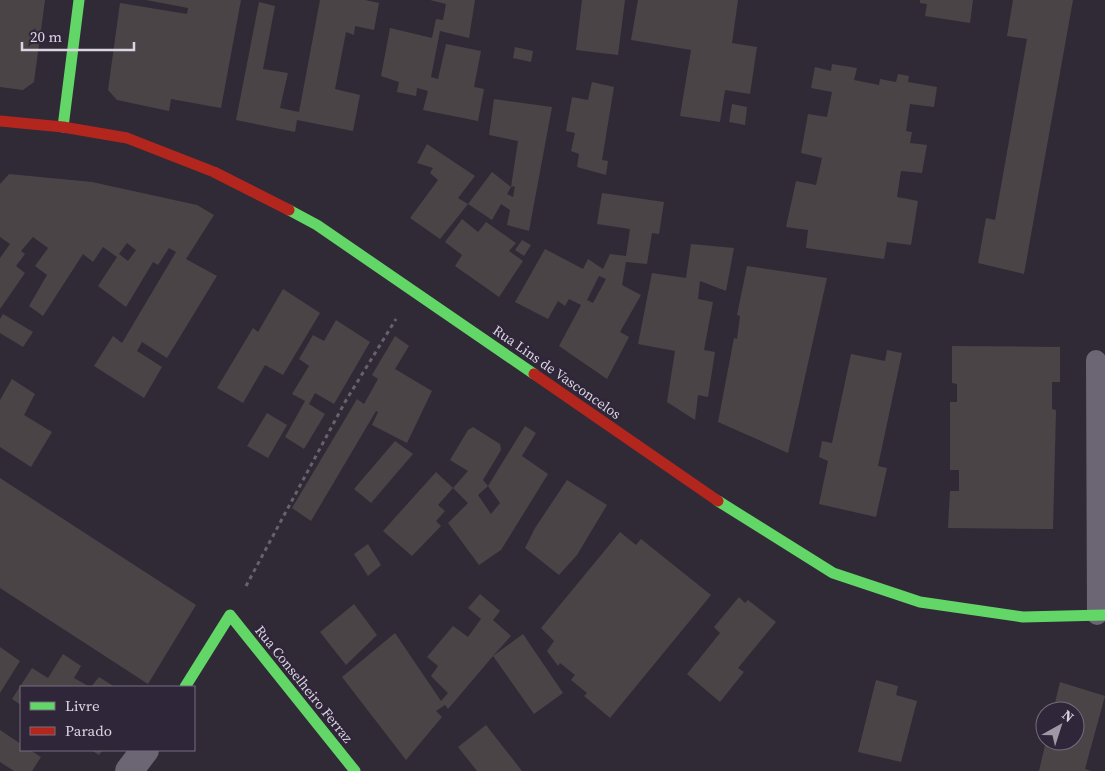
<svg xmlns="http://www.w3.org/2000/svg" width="1105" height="771" font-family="'Source Serif 4',serif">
<rect width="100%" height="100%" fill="#302a36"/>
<path fill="#4a4447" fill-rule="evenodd" d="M0 0H45L34 82 23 90 0 87Z
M146 0H241L221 108 171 99 169 111 117 100 108 90 120 3 187 14 188 8Z
M320 0H365L379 3 374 30 355 26 354 35 346 32 335 89 360 95 353 131 297 120 295 132 236 120 259 2 275 6 263 69 288 73 280 108 299 112Z
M430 0H475L469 38 440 31 431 77 438 79 446 44 481 51 474 87 484 89 478 121 423 110 428 91 417 88 416 96 397 92 399 82 381 76 390 28 432 38 436 19 443 20 446 4Z
M582 0H625L618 55 576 50Z
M638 0H738L732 43 757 47 750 94 725 90 720 122 680 116 691 50 631 40Z
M920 0H973L970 23 925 16 927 4 920 3Z
M1013 0H1073L1024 274 978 263 986 218 995 220 1027 39 1007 36Z
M515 47 533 51 531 62 513 58Z
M832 64 857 68 854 80 879 85 880 79 896 82 898 74 909 76 908 82 937 87 934 107 910 104 906 131 912 132 910 143 927 145 922 173 901 171 897 197 918 201 911 245 887 242 884 259 806 248 808 230 786 227 796 181 816 185 822 158 801 153 808 114 827 117 832 92 811 88 815 67 831 71Z
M592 82 614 87 602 160 608 161 606 175 577 167 579 154 571 151 575 133 566 131 572 97 588 100Z
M494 99 552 107 529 231 507 225 510 210 501 204 492 220 468 204 492 172 511 187 507 194 513 197 515 186 511 187 518 141 489 135Z
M732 104 747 107 745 125 729 122Z
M427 144 475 176 458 198 468 204 440 239 410 218 438 180 430 173 433 168 417 163Z
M9 174 92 182 197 205 214 215 186 259 217 276 167 358 142 342 137 351 162 367 144 398 94 366 113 336 122 343 176 252 169 248 158 265 153 262 126 307 98 286 117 257 103 247 93 262 83 254 43 316 29 306 47 275 35 266 48 248 33 237 21 251 25 254 16 266 25 273 0 309V258L10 244 0 237V184ZM127 243 136 250 128 261 119 254Z
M602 193 664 202 659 234 652 233 647 264 626 262 622 285 641 295 620 332 629 337 607 379 559 346 581 305 569 299 565 306 558 301 548 319 515 302 545 249 583 269 588 259 603 269 610 254 626 256 630 229 597 224ZM599 276 606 279 593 303 587 300Z
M462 219 478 232 486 222 516 243 509 251 523 261 499 297 455 266 462 255 445 242Z
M522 240 531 245 524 256 515 250Z
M691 244 734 248 726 291 700 281 698 299 713 302 704 350 715 352 708 397 698 395 695 420 667 402 675 351 638 344 652 273 686 278Z
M747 266 827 278 788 453 718 422 734 338 737 339 740 316 737 315Z
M283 289 320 313 283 375 265 365 243 403 217 388 253 328 258 332Z
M3 314 33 332 23 347 0 333V319Z
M336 320 370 342 334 404 315 393 309 404 325 414 304 449 285 437 305 401 292 394 309 366 299 359 313 335 324 341Z
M395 336 409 346 395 369 432 391 407 443 372 425 378 412 376 411 311 521 292 508 357 399 364 404 378 379 372 375Z
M952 346 1060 347V382H1052V409L1056 410 1053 529 948 528 950 491H959V470H950V402H957V384L952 383Z
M887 350 902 353 878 466 887 468 876 517 819 504 828 461 819 457 822 441 832 443 851 354 885 361Z
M12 379 35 394 24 415 52 432 31 467 0 447V400Z
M267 413 287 425 268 458 247 446Z
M525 426 536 433 522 456 548 474 501 550 479 565 448 523 468 503 453 488 468 471 450 460 468 430 473 427 500 444 501 450 483 480 488 486ZM488 486 500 503 491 514 478 495Z
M395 441 413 454 371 503 354 489Z
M436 472 453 488 438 505 445 511 436 521 441 526 412 556 383 531Z
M0 478 196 605 148 684 0 588Z
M567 480 607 505 577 555 559 575 525 548 535 528Z
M620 532 636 545 641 539 711 595 610 718 584 696 587 693 571 680 575 675 560 663 558 666 547 651 554 641 541 628Z
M368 544 381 565 368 576 354 554Z
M480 594 500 611 493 620 511 636 493 656 523 634 563 693 534 714 493 656 448 709 445 705 436 711 442 717 406 760 342 677 395 633 441 701 448 693 431 676 438 666 427 657 453 626 468 637 481 619 468 608Z
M739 597 745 603 748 600 776 622 738 668 744 672 720 702 687 674 720 633 714 627Z
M354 604 377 635 346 665 320 632Z
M0 647 20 661 0 693Z
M63 654 81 666 74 678 90 687H21V705L12 699 32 668 48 678Z
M99 677 115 687H91Z
M876 680 898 686 896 695 917 701 901 762 858 752Z
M1060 682 1105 696 1085 769 1091 771H1039L1046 741H1075V711H1053Z
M486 725 522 771H477L458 747Z
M0 730 21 744V750H30L41 757 32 771H14L0 762Z
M91 750H103L99 755Z"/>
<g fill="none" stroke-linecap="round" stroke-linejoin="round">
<path stroke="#68626d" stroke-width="3" stroke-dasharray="4 4" stroke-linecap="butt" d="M246 586 345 402 396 319"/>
<path stroke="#6c6674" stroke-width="20" d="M1096 360 1097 615"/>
<path stroke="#6c6674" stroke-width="28" d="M129 771 145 750"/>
<path stroke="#63d668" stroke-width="11" d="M63 127 79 0
M289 210 317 225 534 374
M718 501 833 573 920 602 1023 617 1105 615
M185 687 230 615 355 771"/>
<path stroke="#b3261e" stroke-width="11" d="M0 121 63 127 127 138 214 172 289 210
M534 374 718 501"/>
</g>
<g text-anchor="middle" stroke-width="5" stroke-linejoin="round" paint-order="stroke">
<g font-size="14" fill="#dbd5e2" stroke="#30263a">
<text transform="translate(557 372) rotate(35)" y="5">Rua Lins de Vasconcelos</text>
<text transform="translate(304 684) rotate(51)" y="5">Rua Conselheiro Ferraz</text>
</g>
</g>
<rect x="20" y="686" width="175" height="65" fill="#30263a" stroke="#746c7d"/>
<rect x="30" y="702" width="25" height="8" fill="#63d668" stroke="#746c7d"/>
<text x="65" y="711" font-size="15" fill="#dbd5e2">Livre</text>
<rect x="30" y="727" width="25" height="8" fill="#b3261e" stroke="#746c7d"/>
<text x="65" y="736" font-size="15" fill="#dbd5e2">Parado</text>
<g transform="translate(1060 726) rotate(39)"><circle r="24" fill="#30263a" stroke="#746c7d"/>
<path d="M0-4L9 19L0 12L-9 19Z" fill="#9f99a6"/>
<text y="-8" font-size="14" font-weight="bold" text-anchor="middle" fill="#dbd5e2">N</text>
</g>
<path d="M22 42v8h112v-8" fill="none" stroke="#dbd5e2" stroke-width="2.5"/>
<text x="30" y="42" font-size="15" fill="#dbd5e2" stroke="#30263a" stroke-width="4" paint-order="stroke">20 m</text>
</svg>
